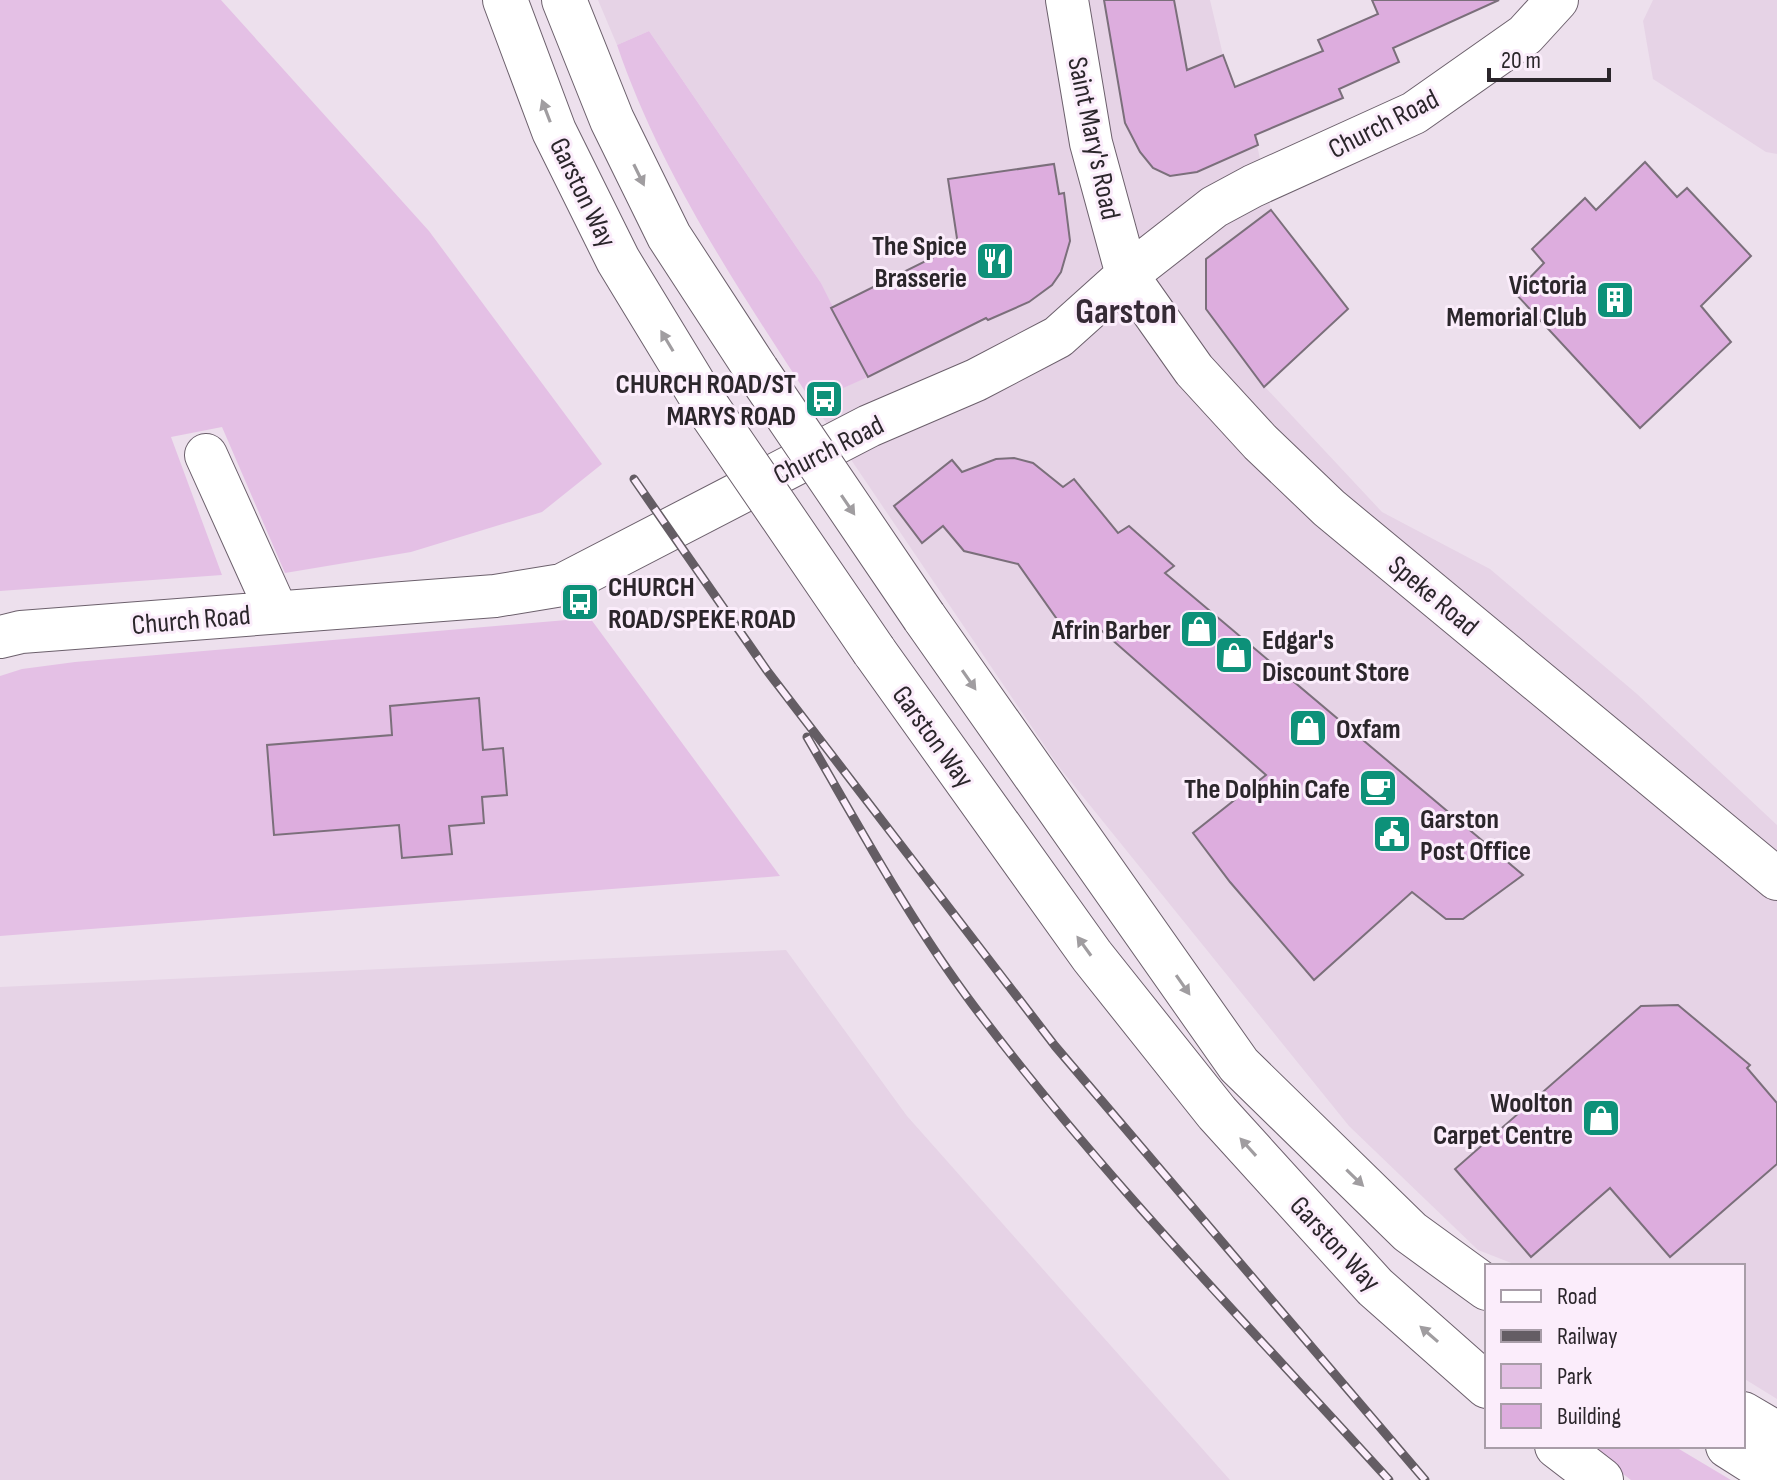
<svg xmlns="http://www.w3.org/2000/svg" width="1777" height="1480" font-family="'Sofia Sans Condensed',sans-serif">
<rect width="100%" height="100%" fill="#ede0ed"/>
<path fill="#e6d3e6" d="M598 0H1210L1223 55 1257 145 1271 210 1348 309 1265 387 1382 512 1490 569 1637 694 1777 825V1399L1743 1378V1266H1519L1478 1250 1349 1126 1059 767 812 402 867 377 821 283 649 31 617 45Z
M1653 0H1777V154L1766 152 1653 79 1643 21Z
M786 950 907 1116 1230 1480H0V987Z"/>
<path fill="#e4c0e5" d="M0 0H221L429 231 602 464 542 512 411 552 285 573 222 427 171 437 222 575 0 591Z
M649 31 821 283 868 377 812 402C738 288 661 174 617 45Z
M590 618 780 876 0 936V676L22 669 75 662Z
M1586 1446H1674L1731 1480H1631Z"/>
<path fill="#ddadde" stroke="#7b6f7b" stroke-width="2" d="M1104 0H1174L1187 70 1223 55 1235 87 1323 51 1318 40 1378 14 1372 0H1499L1393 48 1399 62 1339 89 1343 98 1255 135 1258 145 1197 172 1170 176 1153 168 1140 152 1125 123Z
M1645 162 1677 197 1687 188 1751 256 1701 306 1731 342 1640 428 1515 293 1544 263 1532 249 1585 198 1596 210Z
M1054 164 1059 194 1064 193 1070 241 1061 272 1052 285 1029 302 988 320 986 318 868 377 831 308 958 245 948 179Z
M1271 210 1348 309 1264 387 1206 309V259Z
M1014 458 1033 463 1063 487 1074 479 1118 533 1129 526 1174 566 1165 573 1523 875 1463 919H1446L1412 892 1314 980 1230 882 1193 833 1266 775 1093 623 1071 639 1018 564 964 551 943 526 922 543 894 506 952 460 962 472 996 459Z
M479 698 483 750 503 748 507 795 482 797 484 823 449 826 452 854 402 858 399 825 274 835 267 745 392 735 390 706Z
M1678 1005 1750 1065 1747 1068 1777 1103V1164L1670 1257 1610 1188 1531 1257 1455 1169 1641 1006Z"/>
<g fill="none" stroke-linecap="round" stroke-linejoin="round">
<g stroke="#6c606c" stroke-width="44">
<path id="minor" d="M1067 0 1091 143 1127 275 1194 370 1260 442 1329 508 1777 879
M206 455 277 612
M0 637 21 632 495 596 562 585 869 426 976 380 1058 337 1127 275 1214 207 1253 186 1414 113 1525 35 1557 0"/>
</g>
<g stroke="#6c606c" stroke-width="46">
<path id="secondary" d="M1743 1414 1777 1434"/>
</g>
<g stroke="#6c606c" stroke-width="46">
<path id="trunk" d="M505 0 554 131 618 260 708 408
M564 0 612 120 669 236 757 371
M924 617 1239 1065 1410 1232 1487 1288
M874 651 1092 956 1217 1113 1375 1287 1487 1386
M1557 1446 1601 1480
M1728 1446 1777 1477"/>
</g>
<use href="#minor" stroke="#fff" stroke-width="42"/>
<use href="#secondary" stroke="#fff" stroke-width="44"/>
<use href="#trunk" stroke="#fff" stroke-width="44"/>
<g stroke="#645d64" stroke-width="9">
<path id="rail" d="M634 479 768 672 1055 1046 1425 1480
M807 737C860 828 910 921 973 1005 1099 1173 1248 1325 1389 1480"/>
</g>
<use href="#rail" stroke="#fbedfb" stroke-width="6" stroke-dasharray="18" stroke-linecap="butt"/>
<g stroke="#6c606c" stroke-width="46" stroke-linecap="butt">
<path id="trunk-bridge" d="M757 371 924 617
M708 408 874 651"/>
</g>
<use href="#trunk-bridge" stroke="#fff" stroke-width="44"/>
</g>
<defs><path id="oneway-solid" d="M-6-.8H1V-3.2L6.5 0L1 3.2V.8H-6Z" transform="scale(2)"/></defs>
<g fill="#a09da0">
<use href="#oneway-solid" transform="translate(546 111) rotate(-111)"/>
<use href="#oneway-solid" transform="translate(639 175) rotate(64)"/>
<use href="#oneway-solid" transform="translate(667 341) rotate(-121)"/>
<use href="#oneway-solid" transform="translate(848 505) rotate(56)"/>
<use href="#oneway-solid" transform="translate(969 680) rotate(55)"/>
<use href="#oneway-solid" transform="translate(1084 946) rotate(-126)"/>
<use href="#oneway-solid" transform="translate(1183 985) rotate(55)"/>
<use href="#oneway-solid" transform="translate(1248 1147) rotate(-132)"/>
<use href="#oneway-solid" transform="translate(1355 1178) rotate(44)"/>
<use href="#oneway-solid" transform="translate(1429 1334) rotate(-139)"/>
</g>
<defs>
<g id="restaurant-square" transform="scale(2)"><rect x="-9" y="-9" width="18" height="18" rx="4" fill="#0d9179" stroke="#fbedfb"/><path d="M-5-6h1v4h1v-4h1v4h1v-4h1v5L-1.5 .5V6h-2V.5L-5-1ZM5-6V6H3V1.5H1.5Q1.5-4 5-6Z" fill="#fff"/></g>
<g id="building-square" transform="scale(2)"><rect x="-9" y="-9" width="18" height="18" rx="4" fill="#0d9179" stroke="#fbedfb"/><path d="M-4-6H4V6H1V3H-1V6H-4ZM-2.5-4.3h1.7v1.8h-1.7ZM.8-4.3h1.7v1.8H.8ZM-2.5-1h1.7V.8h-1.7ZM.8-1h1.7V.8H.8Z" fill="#fff"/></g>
<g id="bus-square" transform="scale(2)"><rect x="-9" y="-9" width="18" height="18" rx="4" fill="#0d9179" stroke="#fbedfb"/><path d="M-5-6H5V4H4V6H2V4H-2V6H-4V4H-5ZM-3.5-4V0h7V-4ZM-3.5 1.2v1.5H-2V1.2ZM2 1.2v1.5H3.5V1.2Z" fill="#fff"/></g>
<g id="shop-square" transform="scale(2)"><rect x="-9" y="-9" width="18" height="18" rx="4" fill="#0d9179" stroke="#fbedfb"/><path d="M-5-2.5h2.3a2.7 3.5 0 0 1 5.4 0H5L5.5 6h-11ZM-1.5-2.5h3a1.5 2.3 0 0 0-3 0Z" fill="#fff"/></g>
<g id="cafe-square" transform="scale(2)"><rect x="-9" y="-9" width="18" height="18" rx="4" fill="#0d9179" stroke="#fbedfb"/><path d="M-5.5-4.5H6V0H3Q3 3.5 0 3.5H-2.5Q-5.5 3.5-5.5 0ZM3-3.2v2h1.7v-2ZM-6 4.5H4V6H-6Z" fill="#fff"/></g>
<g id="civic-square" transform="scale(2)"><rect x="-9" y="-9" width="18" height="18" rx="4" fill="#0d9179" stroke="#fbedfb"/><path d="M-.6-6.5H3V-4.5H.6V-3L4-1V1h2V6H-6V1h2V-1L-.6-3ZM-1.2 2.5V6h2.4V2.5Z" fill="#fff"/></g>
</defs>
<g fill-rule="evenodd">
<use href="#restaurant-square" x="995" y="261"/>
<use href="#building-square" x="1615" y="300"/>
<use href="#bus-square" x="824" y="399"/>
<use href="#bus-square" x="580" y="602"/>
<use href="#shop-square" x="1199" y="629"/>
<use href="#shop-square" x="1234" y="655"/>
<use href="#shop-square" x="1308" y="728"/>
<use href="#cafe-square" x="1378" y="788"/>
<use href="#civic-square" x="1392" y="834"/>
<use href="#shop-square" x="1601" y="1118"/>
</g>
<g text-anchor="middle" stroke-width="6" stroke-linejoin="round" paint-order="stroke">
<g font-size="28" fill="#2b262b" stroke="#fbedfb">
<text transform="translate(1383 123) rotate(-27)" y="10">Church Road</text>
<text transform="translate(1095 138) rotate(78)" y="10">Saint Mary's Road</text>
<text transform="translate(584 192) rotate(64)" y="10">Garston Way</text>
<text transform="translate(828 449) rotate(-27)" y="10">Church Road</text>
<text transform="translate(1434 595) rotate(40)" y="10">Speke Road</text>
<text transform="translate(191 619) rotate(-5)" y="10">Church Road</text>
<text transform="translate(934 736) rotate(54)" y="10">Garston Way</text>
<text transform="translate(1336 1243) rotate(47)" y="10">Garston Way</text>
</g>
<g font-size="28" font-weight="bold" fill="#2b262b" stroke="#fbedfb" text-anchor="end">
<text x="967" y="255">The Spice<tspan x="967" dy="32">Brasserie</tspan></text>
<text x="1587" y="294">Victoria<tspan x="1587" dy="32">Memorial Club</tspan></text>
<text x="796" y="393">CHURCH ROAD/ST<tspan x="796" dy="32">MARYS ROAD</tspan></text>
<text x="608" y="596" text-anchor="start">CHURCH<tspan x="608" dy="32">ROAD/SPEKE ROAD</tspan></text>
<text x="1171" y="639">Afrin Barber</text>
<text x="1262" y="649" text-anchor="start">Edgar's<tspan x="1262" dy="32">Discount Store</tspan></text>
<text x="1336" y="738" text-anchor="start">Oxfam</text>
<text x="1350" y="798">The Dolphin Cafe</text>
<text x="1420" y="828" text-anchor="start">Garston<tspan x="1420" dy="32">Post Office</tspan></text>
<text x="1573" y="1112">Woolton<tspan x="1573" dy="32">Carpet Centre</tspan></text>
</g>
<g font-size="36" font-weight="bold" fill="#362b36" stroke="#fbedfb">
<text x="1126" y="323">Garston</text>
</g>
</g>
<rect x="1485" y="1264" width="260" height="184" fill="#fbedfb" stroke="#a89da8" stroke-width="2"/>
<rect x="1501" y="1290" width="40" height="12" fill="#ffffff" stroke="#a89da8" stroke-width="2"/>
<text x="1557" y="1304" font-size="24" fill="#2b262b">Road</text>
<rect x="1501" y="1330" width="40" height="12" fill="#645d64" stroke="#a89da8" stroke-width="2"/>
<text x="1557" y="1344" font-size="24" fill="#2b262b">Railway</text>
<rect x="1501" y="1364" width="40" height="24" fill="#e4c0e5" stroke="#a89da8" stroke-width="2"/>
<text x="1557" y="1384" font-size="24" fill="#2b262b">Park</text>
<rect x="1501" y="1404" width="40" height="24" fill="#ddadde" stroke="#a89da8" stroke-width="2"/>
<text x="1557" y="1424" font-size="24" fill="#2b262b">Building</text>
<path d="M1489 68v12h120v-12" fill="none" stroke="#2b262b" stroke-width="4"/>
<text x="1501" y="68" font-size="24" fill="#2b262b" stroke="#fbedfb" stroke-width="6" paint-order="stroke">20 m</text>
</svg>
